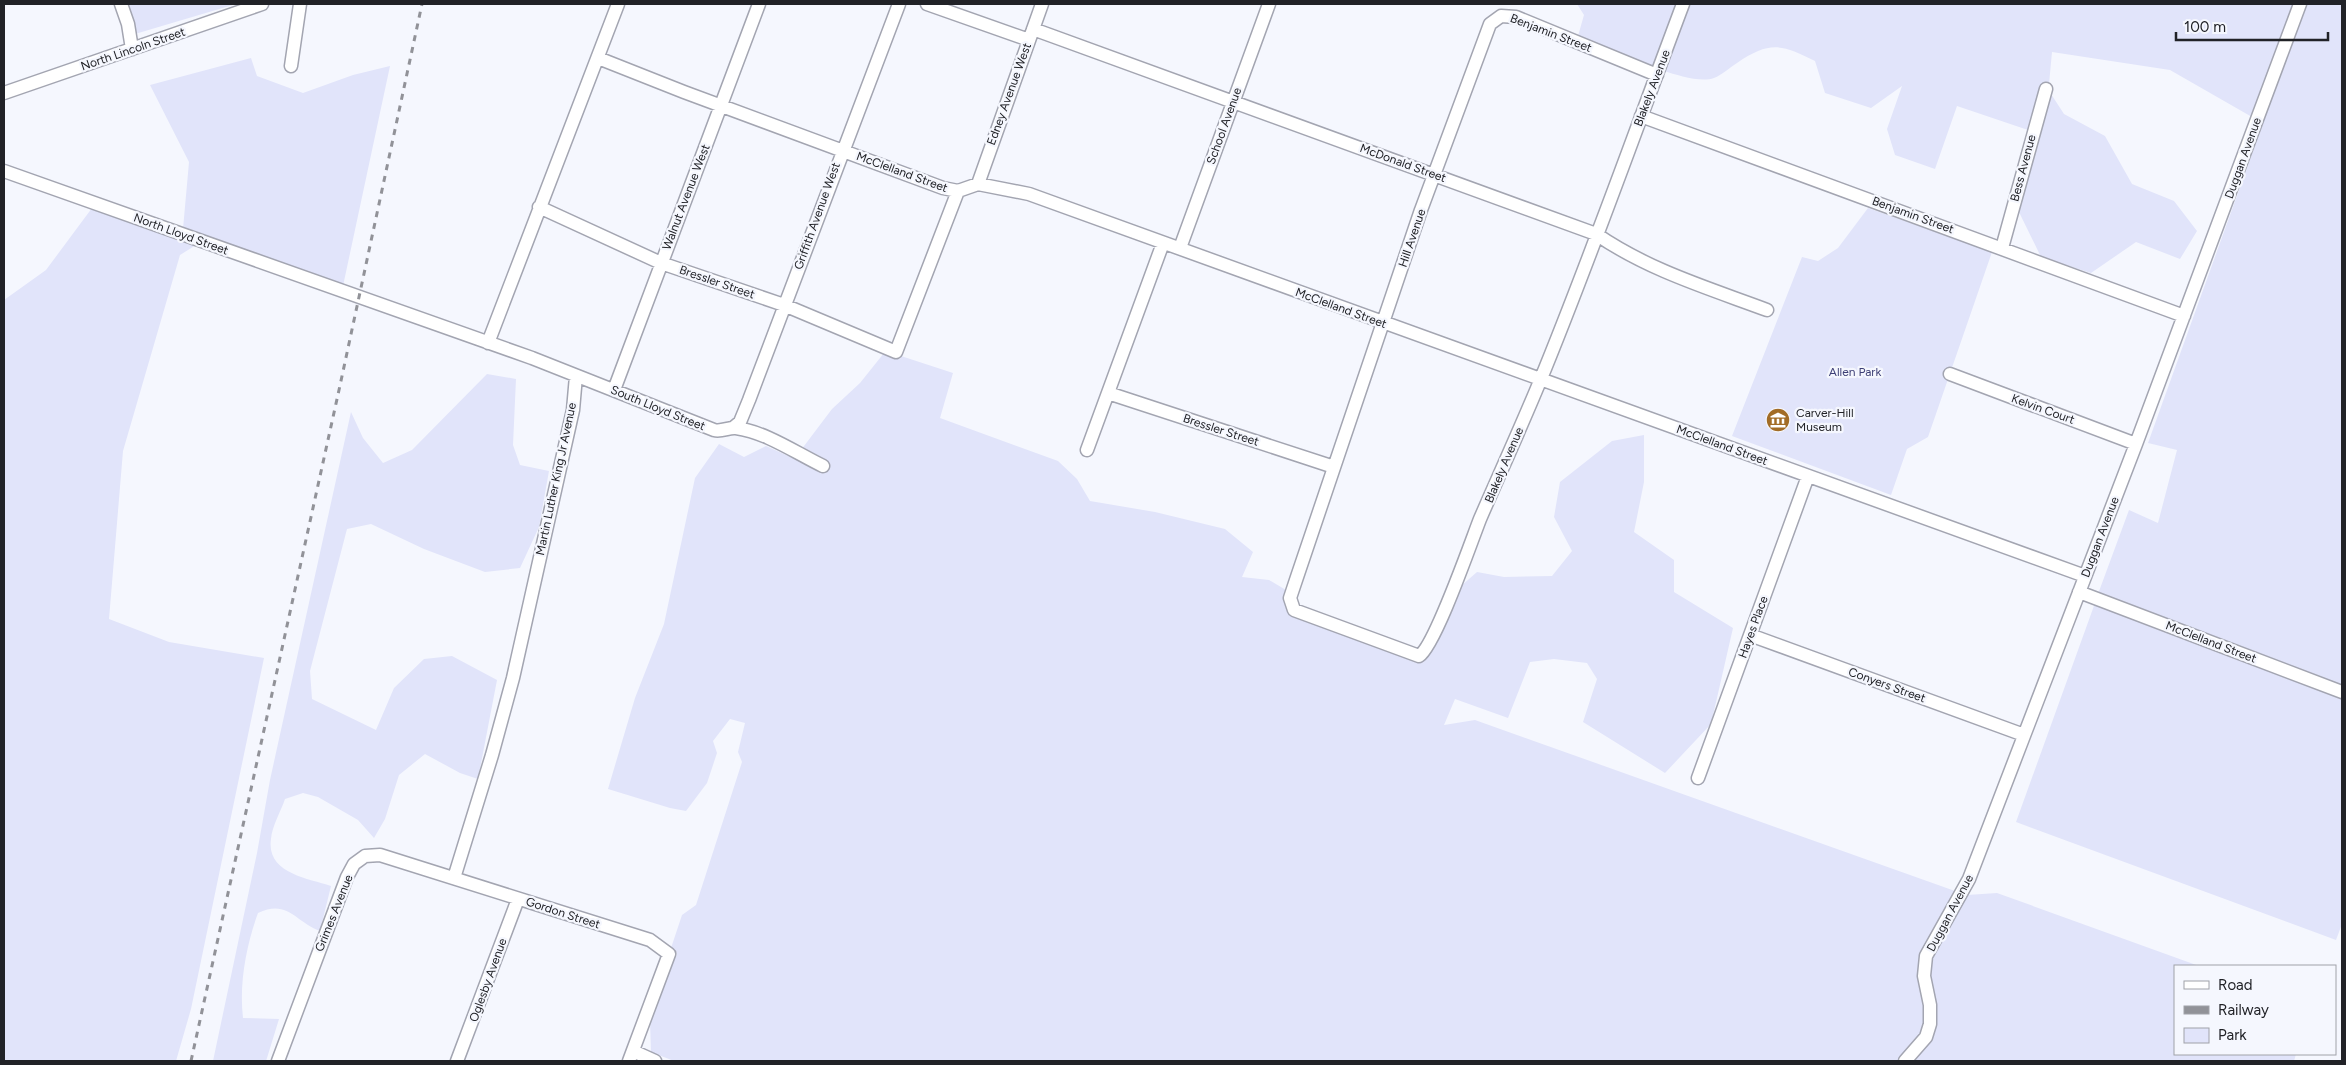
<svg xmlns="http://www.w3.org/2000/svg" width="2346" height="1065" font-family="Figtree,sans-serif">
<rect width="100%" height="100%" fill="#f5f7fe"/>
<path fill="#e1e4fa" d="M126 4H236L135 34Z
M1577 4H1677L1653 67 1578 36 1584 15Z
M1690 4H2294L2252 117 2170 70 2052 52 2049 84 2042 83 2028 130 1957 106 1935 169 1895 155 1887 129 1902 86 1871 108 1825 93 1815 61C1781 44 1770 41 1737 63 1729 68 1722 75 1714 78 1701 83 1677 75 1664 71Z
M2306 4H2342V687L2098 594 2129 510 2158 523 2177 450 2148 443Z
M251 58 257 76 303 93 353 75 390 66 343 286 183 229 189 162 150 85Z
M2051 94 2064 114 2105 136 2132 184 2174 201 2197 231 2180 259 2136 242 2091 273 2041 257 2018 210Z
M92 208 196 245 180 255 123 451 109 619 169 642 264 658 191 1009 176 1061H4V300L46 270Z
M1868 208 1992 252 1928 437 1907 449 1891 495 1732 436 1802 257 1818 261 1838 248Z
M884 353 900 359 901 356 953 373 940 418 1058 461 1077 479 1090 501 1155 512 1225 529 1253 552 1242 577 1269 580 1286 590 1284 598 1289 612 1424 659 1430 652 1461 586 1477 572 1504 577 1552 576 1572 551 1554 517 1560 482 1612 441 1644 435V482L1634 532 1674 560V592L1733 628 1711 724 1665 773 1583 722 1597 679 1587 663 1554 659 1530 662 1508 718 1455 699 1444 725 1475 720 1955 891 1921 954C1914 980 1931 1009 1922 1031 1917 1043 1904 1050 1898 1061H674L651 1052 650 1021 677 954 676 951 671 948 682 915 696 905 742 762 738 752 745 723 730 719 713 741 717 753 707 783 686 811 670 808 608 789 635 698 664 624 695 478 719 444 744 457 766 446 826 473 830 464 801 450 832 409 860 383Z
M487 374 516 379 513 445 520 465 549 471 539 527 520 568 485 572 424 549 371 524 347 529 310 671 312 699 376 730 394 688 424 659 452 656 497 680 478 779 460 773 425 754 399 775 385 819 374 838 358 820 318 797 303 793 285 799C281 811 272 826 271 839 266 873 307 878 331 886L320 931C295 922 288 899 258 913 246 946 239 984 243 1018L279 1019 267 1058 266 1061H213L257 853 270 780 351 412 363 438 383 463 412 450Z
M2095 603 2342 698V924L2336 940 2016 822Z
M1997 893 2199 966H2175V1054H2296L2294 1061H1912C1936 1036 1939 1025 1932 990 1930 980 1929 969 1932 959 1937 941 1957 912 1967 895Z"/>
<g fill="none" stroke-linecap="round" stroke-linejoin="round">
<g stroke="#a3a5b1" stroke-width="15">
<path id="minor" d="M121 4 128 24 132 49
M927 4 1029 40
M1033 29 1596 234C1648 270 1708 288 1767 310
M598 58 684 92 943 188 958 191 978 184 1029 194 2085 576
M291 66 300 4
M1657 75 1516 17 1501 16 1490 24 1421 210 1297 577 1290 598 1294 610 1419 656C1435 646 1471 542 1480 519 1500 473 1521 427 1540 381 1591 257 1636 129 1683 4
M4 93 262 4
M1641 116 2184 316
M4 171 532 358 714 430C722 432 729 427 736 428 766 432 796 453 823 466
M978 184 1042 4
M539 207 661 263 784 305 896 352 958 191
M1180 248 1269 4
M2002 248 2046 89
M488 343 618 4
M1950 374 2136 444
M614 390 759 4
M1108 393 1334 467
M734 427 740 422 749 400 899 4
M1087 450 1163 243
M2079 592 2342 692
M1750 635 2024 735
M1698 778 1808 476
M454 878 492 755 513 678 573 410 576 376
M633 1051 655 1061
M278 1061 347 877 354 864 365 856 380 855 650 940 669 954 629 1061
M457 1061 518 899
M1905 1061 1926 1037 1930 1024V1005L1924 976 1926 956 1969 879 2136 444 2300 4"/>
</g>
<use href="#minor" stroke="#fff" stroke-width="12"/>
<path stroke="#919298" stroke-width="3" stroke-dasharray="6 6" stroke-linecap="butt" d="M191 1061 339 390 422 4"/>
</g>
<defs>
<g id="museum-disc" transform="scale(1.25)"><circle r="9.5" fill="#a26c26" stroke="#f5f7fe"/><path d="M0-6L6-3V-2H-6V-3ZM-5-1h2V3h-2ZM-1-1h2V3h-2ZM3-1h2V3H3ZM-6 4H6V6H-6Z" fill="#fff"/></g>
</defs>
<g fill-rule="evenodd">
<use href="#museum-disc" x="1778" y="420"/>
</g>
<g text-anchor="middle" stroke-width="4.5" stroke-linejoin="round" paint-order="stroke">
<g font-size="12" fill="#212227" stroke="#f5f7fe">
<text transform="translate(1551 33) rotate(21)" y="4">Benjamin Street</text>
<text transform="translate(133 49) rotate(-19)" y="4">North Lincoln Street</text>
<text transform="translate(1652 88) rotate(-69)" y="4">Blakely Avenue</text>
<text transform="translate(1009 94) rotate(-70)" y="4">Edney Avenue West</text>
<text transform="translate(1224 126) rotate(-70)" y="4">School Avenue</text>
<text transform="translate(2243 158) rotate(-70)" y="4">Duggan Avenue</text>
<text transform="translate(1403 163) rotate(20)" y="4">McDonald Street</text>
<text transform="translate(2023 168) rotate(-75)" y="4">Bess Avenue</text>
<text transform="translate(902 172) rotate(20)" y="4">McClelland Street</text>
<text transform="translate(686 197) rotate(-69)" y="4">Walnut Avenue West</text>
<text transform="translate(1913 215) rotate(20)" y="4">Benjamin Street</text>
<text transform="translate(817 216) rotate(-70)" y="4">Griffith Avenue West</text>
<text transform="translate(181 234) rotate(20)" y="4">North Lloyd Street</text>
<text transform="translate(1412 238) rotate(-71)" y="4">Hill Avenue</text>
<text transform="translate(717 282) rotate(19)" y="4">Bressler Street</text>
<text transform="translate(1341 308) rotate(20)" y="4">McClelland Street</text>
<text transform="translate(658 408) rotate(22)" y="4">South Lloyd Street</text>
<text transform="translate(2043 409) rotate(20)" y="4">Kelvin Court</text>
<text transform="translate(1221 430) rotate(18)" y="4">Bressler Street</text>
<text transform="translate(1722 445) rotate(20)" y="4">McClelland Street</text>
<text transform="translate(1504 465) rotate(-67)" y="4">Blakely Avenue</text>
<text transform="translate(556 479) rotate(-78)" y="4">Martin Luther King Jr Avenue</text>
<text transform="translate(2100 537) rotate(-69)" y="4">Duggan Avenue</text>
<text transform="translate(1753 627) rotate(-70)" y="4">Hayes Place</text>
<text transform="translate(2211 642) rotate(21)" y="4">McClelland Street</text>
<text transform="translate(1887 685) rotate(20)" y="4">Conyers Street</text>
<text transform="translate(334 913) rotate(-68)" y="4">Grimes Avenue</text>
<text transform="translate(563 913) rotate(18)" y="4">Gordon Street</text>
<text transform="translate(1950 913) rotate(-62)" y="4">Duggan Avenue</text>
<text transform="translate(488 980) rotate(-70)" y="4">Oglesby Avenue</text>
</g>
<g font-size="12" fill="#3d3f75" stroke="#f5f7fe">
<text x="1855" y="376">Allen Park</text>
</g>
<g font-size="12" fill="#212227" stroke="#f5f7fe" text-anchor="start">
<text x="1796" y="417">Carver-Hill<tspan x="1796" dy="14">Museum</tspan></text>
</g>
</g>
<rect width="2346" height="1065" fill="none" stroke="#212227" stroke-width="10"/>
<rect x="2174" y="965" width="162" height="90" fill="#f5f7fe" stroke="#a0a2a8"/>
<rect x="2184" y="981" width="25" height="8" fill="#ffffff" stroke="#a0a2a8"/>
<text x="2218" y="990" font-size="15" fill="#212227">Road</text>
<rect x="2184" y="1006" width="25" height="8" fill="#919298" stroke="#a0a2a8"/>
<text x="2218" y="1015" font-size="15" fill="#212227">Railway</text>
<rect x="2184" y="1028" width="25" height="15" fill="#e1e4fa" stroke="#a0a2a8"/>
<text x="2218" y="1040" font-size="15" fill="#212227">Park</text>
<path d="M2176 32v8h152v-8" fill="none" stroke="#212227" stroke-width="2.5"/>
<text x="2184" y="32" font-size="15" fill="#212227" stroke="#f5f7fe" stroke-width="4" paint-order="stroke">100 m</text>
</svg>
